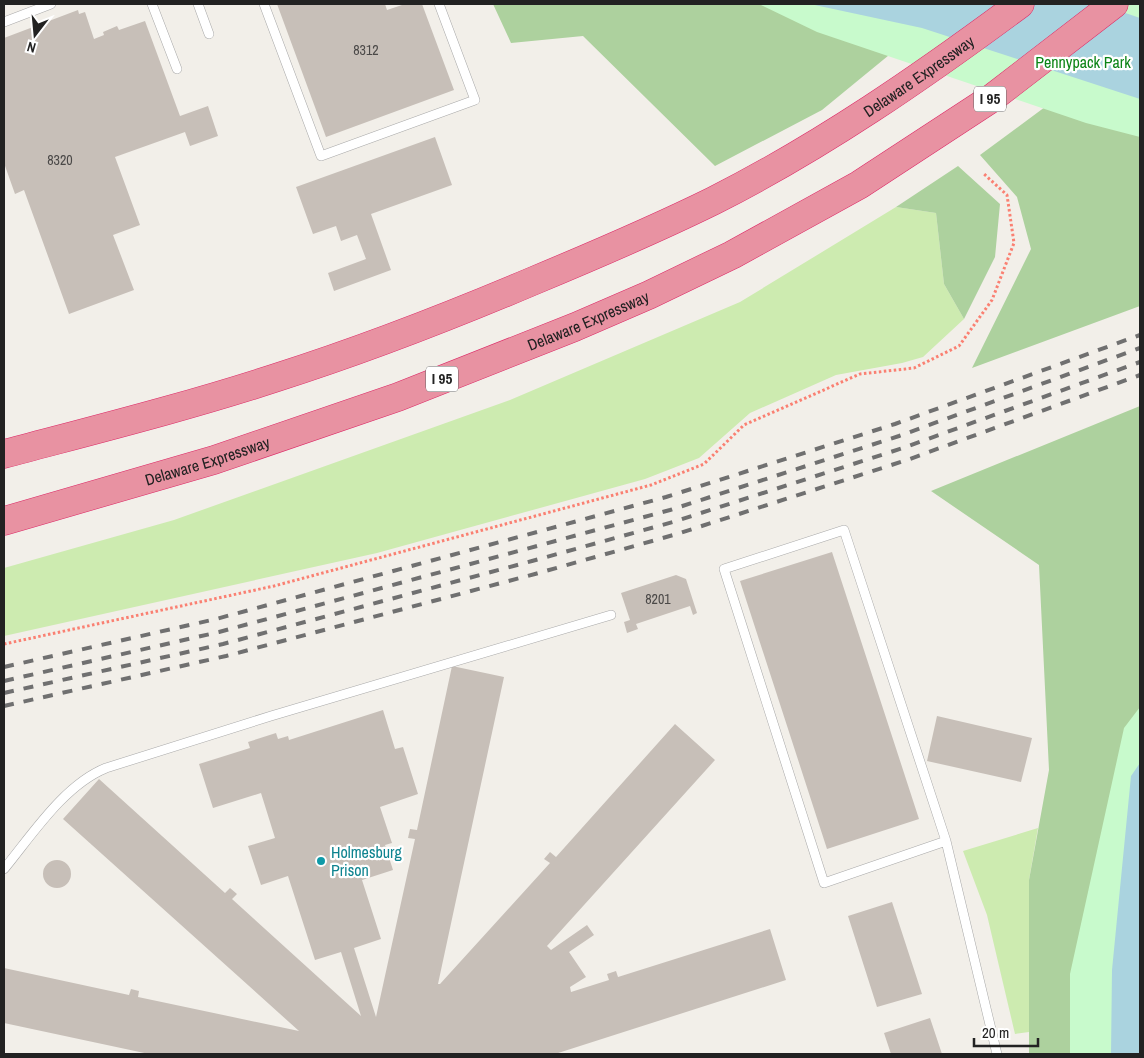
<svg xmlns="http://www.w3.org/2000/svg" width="1144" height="1058" font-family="'Archivo Narrow',sans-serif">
<rect width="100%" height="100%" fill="#f2efe9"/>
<path fill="#cdebb0" d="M896 207 936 213 944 284 964 319 923 357 902 363 836 375 750 413 699 458 645 479 377 553 4 636V568L174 520 510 400 740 302Z
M1038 828 1029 880V1032L1015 1034 987 915 963 851Z"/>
<path fill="#add19e" d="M493 4H810L922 28 822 110 715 166 583 36 511 43Z
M1076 84 1140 99V306L972 368 1031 249 1017 197 980 155Z
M958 166 1000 204 995 257 964 319 944 284 936 213 896 207Z
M1140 406V763L1111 1054H1029V880L1049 770 1039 565 931 491Z"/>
<path fill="#c8facc" d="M759 4H1140V137L1086 123 817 32Z
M1140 707V1054H1070V974L1124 728Z"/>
<path fill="#aad3df" d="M810 4H1099L1140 18V99L922 28Z
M1140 763V1054H1111L1112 970 1131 776Z"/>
<path fill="#c7bfb8" d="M277 4H385L387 10 405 4H422L454 90 326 137Z
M78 10 79 14 85 12 94 39 104 35 103 32 117 26 119 30 145 21 180 116 208 106 218 136 190 146 185 132 115 157 140 225 113 235 134 290 69 314 24 190 15 194 4 163V38Z
M435 137 452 185 371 214 391 270 334 291 328 273 366 259 357 235 341 241 336 226 313 234 296 187Z
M832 552 919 819 827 849 740 581Z
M676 575 686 579 697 613 693 615 690 606 636 624 638 629 627 633 624 622 630 620 621 593Z
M452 666 504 677 438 984H440L550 863 544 859 550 852 556 857 675 724 715 760 547 946 551 950 587 925 594 935 569 952 586 977 570 987 571 992 609 980 607 974 616 971 618 977 770 929 786 980 555 1054H149L4 1023V968L129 995 131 989 139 991 138 997 299 1031 63 819 99 779 225 893 230 888 237 894 232 899 361 1016 341 952 315 960 288 876 261 885 248 846 275 838 261 793 213 808 199 764 250 748 248 742 276 733 278 739 288 736 289 740 383 710 395 749 403 747 418 794 380 807 392 843 385 845 393 870 362 880 381 939 354 948 376 1017 415 839 408 838 410 829 417 830Z
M937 716 1032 738 1021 782 927 761Z
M43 874a14 14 0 1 1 28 0a14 14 0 1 1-28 0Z
M892 902 922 994 877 1007 848 916Z
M930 1018 942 1054H891L884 1033Z"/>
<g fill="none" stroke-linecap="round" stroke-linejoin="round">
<g stroke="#a9a9a9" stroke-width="10">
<path id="service" d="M152 4 177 69
M198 4 209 34
M264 4 321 156 475 100 439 4
M4 22 51 4
M946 841 824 883 724 569 844 530 946 841 997 1054
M4 869C32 835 64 785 106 768L271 716 611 615"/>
</g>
<g stroke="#dc2a67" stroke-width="29">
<g id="motorway">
<path id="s1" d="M4 454C94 430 186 407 275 378 363 350 448 317 533 281 593 256 654 230 713 201 822 146 923 76 1020 4"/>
<path id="s2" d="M4 521 214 460 398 397 575 327 649 295 732 255 859 185 992 98 1114 4"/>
</g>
</g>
<path stroke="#fa8072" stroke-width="3" stroke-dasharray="2.5 2.5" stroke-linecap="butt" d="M4 644 274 586 651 485 704 464 744 425 860 374 914 368 959 346 992 300 1014 243 1007 195 984 174"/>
<use href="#service" stroke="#fff" stroke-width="9"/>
<use href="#motorway" stroke="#e892a2" stroke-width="28"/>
<path stroke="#707070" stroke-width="4" stroke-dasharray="10 10" stroke-linecap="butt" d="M4 667 216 619 666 497 895 424 1140 335
M4 681 219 632 670 510 899 436 1140 348
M4 693 223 644 532 561 673 522 903 448 1140 362
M4 706 226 656 535 574 677 534 907 460 1140 375"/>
</g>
<circle fill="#0f9aa8" stroke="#fff" stroke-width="2" cx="321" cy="861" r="5"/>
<g text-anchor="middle" stroke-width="4.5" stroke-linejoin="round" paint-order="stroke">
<g font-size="14" fill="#4b4948">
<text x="366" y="55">8312</text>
<text x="60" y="165">8320</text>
<text x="658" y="604">8201</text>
</g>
<g fill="#fff" stroke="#646464" stroke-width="1">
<rect x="974" y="86.5" width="32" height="25" rx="4"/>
<rect x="426" y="366.5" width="32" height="25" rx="4"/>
</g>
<g font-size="15" font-weight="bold" fill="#222">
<text x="990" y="104">I 95</text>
<text x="442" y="384">I 95</text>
</g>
<g font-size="16" fill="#0c8416" stroke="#fff">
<text x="1083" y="68">Pennypack Park</text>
</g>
<g font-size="16" fill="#222" stroke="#fff">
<text dy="6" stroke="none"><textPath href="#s1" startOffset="995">Delaware Expressway</textPath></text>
<text dy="6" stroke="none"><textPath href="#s2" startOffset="618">Delaware Expressway</textPath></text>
<text dy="6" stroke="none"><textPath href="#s2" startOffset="212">Delaware Expressway</textPath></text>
</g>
<g font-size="16" fill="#0d838f" stroke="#fff" text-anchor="start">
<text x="331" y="858">Holmesburg<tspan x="331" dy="18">Prison</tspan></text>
</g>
</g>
<rect width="1144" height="1058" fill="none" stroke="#222222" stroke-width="10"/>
<g transform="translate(35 35) rotate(196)" stroke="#ffffff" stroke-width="4" paint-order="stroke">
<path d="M0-4L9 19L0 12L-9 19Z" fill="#222222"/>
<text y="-8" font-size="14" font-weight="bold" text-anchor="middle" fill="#222222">N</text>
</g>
<path d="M974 1038v8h64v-8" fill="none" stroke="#222222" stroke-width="2.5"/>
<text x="982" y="1038" font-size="15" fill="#222222" stroke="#ffffff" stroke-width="4" paint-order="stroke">20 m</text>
</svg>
